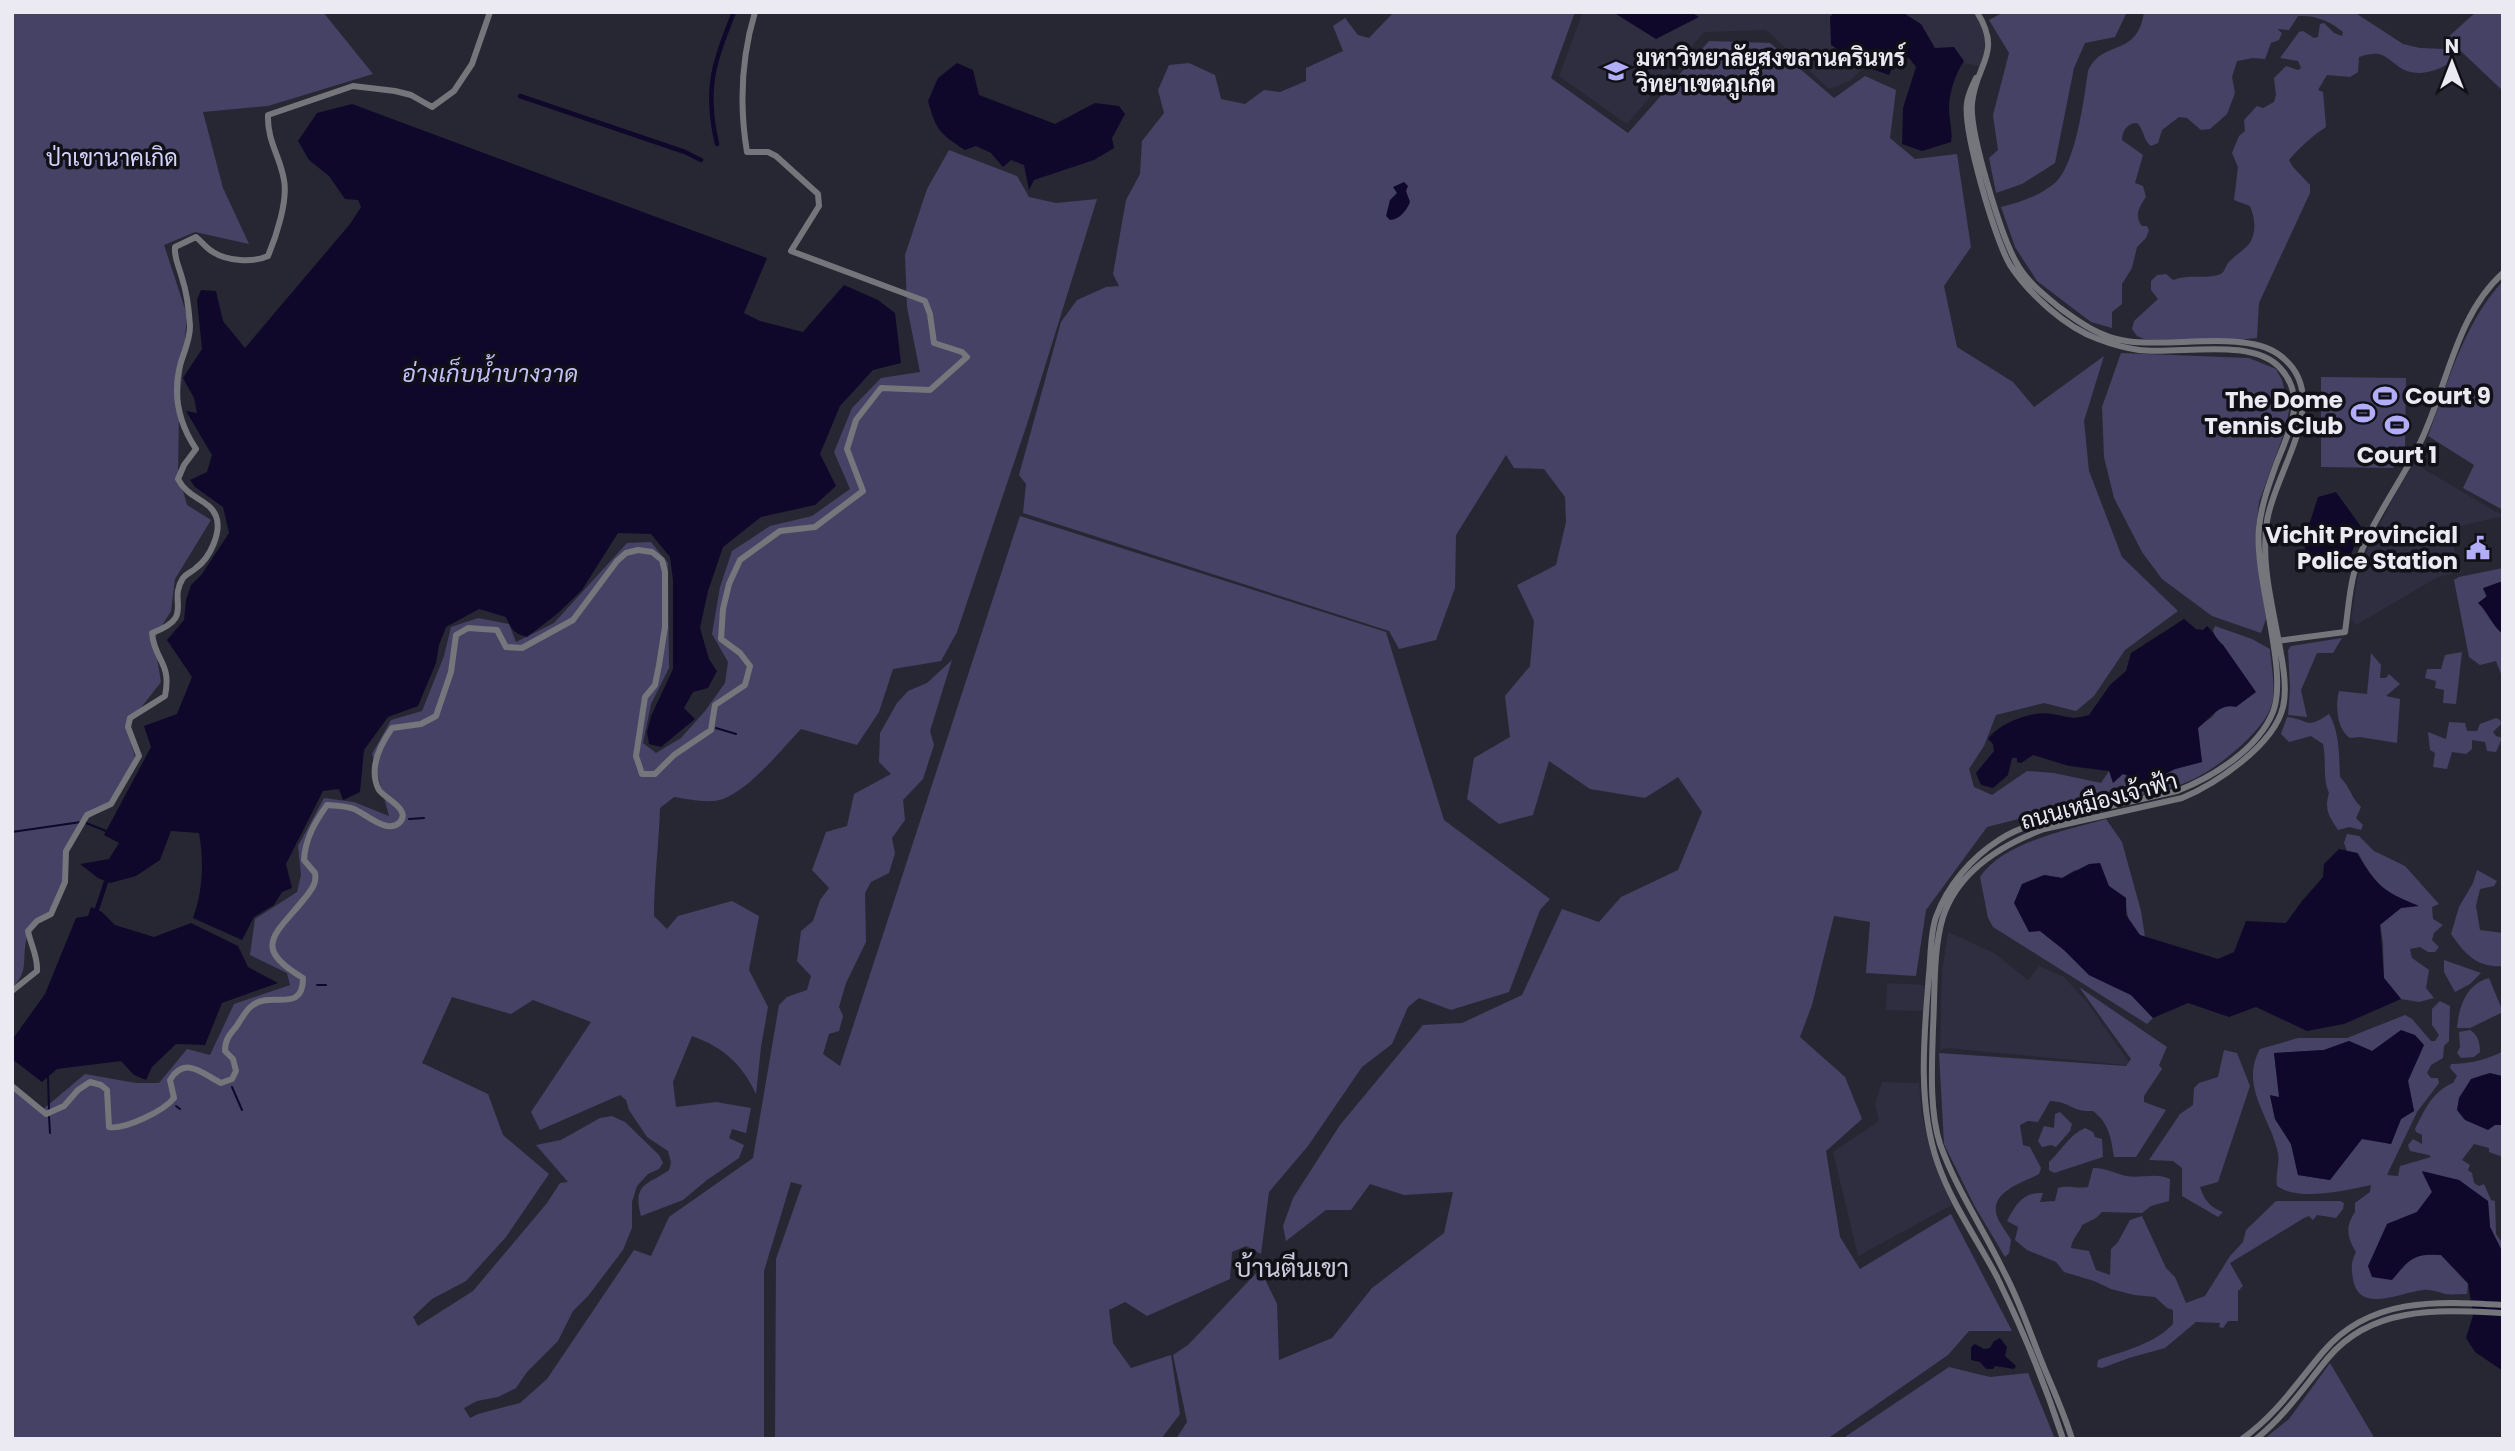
<svg xmlns="http://www.w3.org/2000/svg" width="2515" height="1451" font-family="Poppins,Sarabun,sans-serif">
<rect width="100%" height="100%" fill="#272733"/>
<path fill="#2f2e41" d="M1583 12H1977L1986 27 1983 67 1885 46 1850 81 1829 89 1766 30 1704 32 1627 124 1559 76Z
M2414 463 2503 516 2448 529 2461 571 2436 578 2356 625 2351 619 2358 575 2369 546 2392 500Z
M1948 932 1994 953 2028 980 2039 966 2064 977 2086 1001 2129 1062 2126 1065 1947 1048 1940 1050 1942 972Z
M1887 983 1924 985 1923 1011 1886 1010Z
M1882 1082 1919 1083 1922 1117 1937 1171 1952 1205 1858 1256 1833 1152 1879 1121 1875 1104Z"/>
<path fill="#454265" fill-rule="evenodd" d="M12 12H323L373 74 268 106 203 112 223 188 249 244 195 232 164 245 187 315 179 411 178 473 187 505 211 520 175 579 171 611 154 639 161 682 126 727 135 757 110 806 84 821 66 851 63 883 51 914 31 925C30 930 27 936 26 941 22 962 29 971 12 988Z
M1394 12H1575L1551 78 1628 133 1709 41 1770 43 1834 98 1865 76 1896 90 1890 138 1915 159 1957 154 1971 247 1944 286 1957 347 2013 382 2034 407 2104 356 2084 421 2089 471 2122 557 2178 611 2125 650 2094 696 2076 711 2044 703 1996 715 1984 746 1969 769 1974 787 1992 795 2027 771 2054 773 2101 783 2109 771 2128 775 2140 787 2175 769 2202 762 2197 728 2212 717 2217 710 2255 692 2223 645 2216 639 2213 631 2215 626 2252 639 2270 649C2271 664 2275 683 2273 698 2271 715 2259 727 2248 739 2197 788 2168 790 2102 804L2101 798 1987 827 1926 910 1916 976 1866 973 1870 922 1834 916 1812 1005 1800 1037 1845 1077 1862 1119 1826 1151 1840 1237 1860 1269 1951 1214 2012 1331H1969L1948 1355 1827 1439H1176L1187 1422 1173 1355 1188 1345 1260 1269 1277 1304 1279 1360 1332 1338 1372 1288 1444 1233 1453 1192 1404 1195 1370 1184 1351 1210H1326L1286 1241 1283 1226 1293 1198 1340 1125 1423 1025 1462 1023 1522 995 1562 909 1599 922 1621 897 1678 870 1702 812 1678 777 1645 798 1590 789 1549 761 1533 815 1499 824 1467 799 1474 758 1510 737 1505 696 1530 666 1534 621 1517 585 1556 565 1566 522 1565 497 1544 469 1514 468 1506 455 1456 535 1455 588 1436 640 1399 649 1389 631 1023 513 1026 484 1019 475 1061 322 1077 300 1106 287 1119 286 1113 274 1126 200 1140 174 1142 141 1164 113 1158 90 1169 65 1189 63 1215 75 1221 99 1245 104 1264 90 1280 92 1306 81V68L1343 51 1333 26 1345 18 1358 35 1369 38Z
M2004 12H2127L2115 37 2085 43 2074 68 2055 163 2022 184 1996 193 1989 158 1998 150 1993 115 2009 53 1989 20Z
M2144 12H2354L2403 44 2420 48 2445 49 2452 54 2451 62C2436 72 2415 78 2399 67 2383 55 2382 50 2359 57L2358 72 2350 77 2327 75 2318 90 2323 92 2326 127C2312 136 2299 148 2289 160L2293 167 2310 185V193L2259 303 2257 338 2227 341 2144 339 2137 336 2132 329 2134 321 2158 299 2151 290V281L2157 275 2166 274 2173 280C2188 274 2203 279 2218 275 2225 273 2224 269 2228 263 2233 257 2240 253 2245 248 2257 238 2256 220 2250 206L2234 200 2238 167 2232 153 2239 136 2245 131 2244 120 2257 106 2263 108 2274 102 2276 95 2274 78 2286 66 2298 70 2301 68 2298 61 2280 58 2299 32 2303 31 2314 38 2318 37 2320 24 2324 23 2334 33 2342 36 2343 32C2330 21 2316 15 2298 16L2289 30 2277 29 2282 33 2279 40 2271 43 2265 59 2253 58 2237 61 2232 77 2235 93 2227 114 2210 129 2201 130 2187 118 2179 117 2162 130 2158 143 2151 146C2143 140 2144 129 2137 123 2127 123 2122 131 2122 140L2143 155 2135 183 2143 186 2146 197C2139 207 2134 216 2142 226H2147L2149 230 2146 238 2137 247 2132 268 2122 284V304L2112 312V328L2091 322 2037 281 2015 247 2001 207C2021 202 2040 196 2056 182 2076 162 2084 99 2088 71 2103 38 2137 59 2144 12Z
M2476 12H2503V91L2447 38Z
M949 150 1017 176 1029 197 1056 203 1097 199 1027 424 957 632 941 661 893 669 879 712 857 745 801 729C780 751 751 788 723 799 709 804 688 799 674 797L660 808C659 844 654 880 654 916L667 929 678 916 732 901 759 916 749 970 768 1007 761 1047 756 1094C742 1064 723 1047 692 1036L673 1082 676 1107 716 1102 751 1108 746 1133 732 1129 729 1138 744 1145 739 1158 707 1180 683 1200 641 1216C632 1183 648 1185 669 1170L671 1163 668 1151 647 1137 629 1110 626 1100 620 1095 540 1130 531 1112 591 1022 533 1000 511 1014 452 997 422 1063 488 1094 503 1135 549 1174 506 1237 466 1281 432 1299 413 1317 418 1326 473 1291 547 1203 560 1183 568 1182 536 1145 561 1140 600 1118 612 1116 625 1122 659 1155 663 1163 659 1169 648 1174 637 1186 632 1202V1228L623 1250 588 1296 573 1311 558 1341 527 1372 516 1388 498 1397 477 1401 464 1408 470 1418 478 1414 520 1403 547 1379 634 1250 651 1256 669 1217 753 1158 779 1005 787 997 807 990 811 976 797 961 801 931 813 921 820 900 829 888 812 870 826 832 847 826 854 794 891 774 879 762 880 733 897 703 908 691 927 683 952 660 930 731 934 745 923 779 903 800 905 820 892 838 895 853 889 873 871 882 865 893 866 942 846 983 839 1007 843 1016 839 1031 829 1034 823 1054 840 1066 1020 516 1386 632 1444 820 1550 899 1540 910 1509 992 1451 1010 1419 998 1408 1007 1392 1044 1362 1067 1308 1146 1269 1192 1261 1254 1246 1246 1232 1252 1230 1279 1147 1316 1125 1302 1109 1310 1113 1343 1131 1368 1171 1355 1180 1414 1161 1439H775L776 1259 802 1185 791 1182 764 1271V1439H12V1086L41 1111 85 1074 136 1083H159L187 1049 210 1055 234 1004 290 985 287 973 250 955 255 919 297 892 301 875 298 846 324 798 354 802 389 816 372 754 391 720 422 711 444 656 451 627 478 618 509 624 516 642 554 623 627 543 651 542 668 563 669 668 651 704 643 743 656 753 681 738 705 711 725 683 728 662 712 634 720 587 732 551 770 526 812 516 850 489 834 452 852 408 881 378 920 372 907 307 905 255 927 189Z
M2503 281V510L2463 488 2474 465 2428 436C2448 382 2464 323 2503 281Z
M2121 353 2249 358 2276 369 2282 380 2289 410 2286 428 2259 502 2256 529V549L2266 619 2261 633 2212 616 2162 579 2142 552 2114 498 2104 457 2102 407Z
M2321 377 2406 378 2405 448 2393 468 2321 467Z
M2503 568V581L2483 589C2491 604 2487 621 2503 634V679L2496 661 2480 665 2469 657 2454 580 2459 577Z
M2342 638 2333 653H2317L2301 690 2307 717 2288 715 2290 688 2288 650 2291 646Z
M2462 652 2456 704 2443 703 2444 690 2435 688 2436 681 2425 678 2427 669H2441L2445 655Z
M2371 653 2381 665 2380 678H2386L2389 674 2400 684 2386 696 2400 699 2397 743 2360 737 2350 738C2337 730 2335 706 2339 691L2367 694Z
M2329 714C2340 732 2339 758 2340 777 2351 788 2351 798 2361 807L2356 818 2363 825 2361 830 2349 827 2338 830C2329 816 2324 810 2329 793 2322 777 2327 763 2323 744L2311 736 2289 742 2281 734 2287 717C2311 720 2305 730 2329 714Z
M2496 718 2500 720 2501 724 2493 732 2496 736 2502 738 2496 752 2487 751 2485 742 2472 740V749L2466 754 2452 752 2447 769 2433 767 2435 753 2430 750 2428 732 2446 739 2449 722 2465 723 2467 731H2477L2480 724Z
M2106 819 2122 842 2141 911 2145 937C2129 932 2126 913 2126 898L2109 886 2075 870 2062 878 2044 875 2040 931 2064 950 2089 975 2131 995 2153 1018 2147 1024 1993 927 1988 918 1980 877C2003 842 2068 830 2106 819Z
M2347 834 2359 836 2374 851 2405 866 2439 904 2432 907 2433 919 2443 925 2434 933 2432 940 2439 947 2435 952H2428L2420 947 2410 949 2412 958 2429 970 2426 988 2434 998 2419 1002 2401 999 2384 978 2383 943 2380 924 2401 908 2417 905C2383 892 2376 885 2358 853L2347 851 2344 843Z
M2477 870 2497 881 2494 886 2480 889 2476 906 2480 930 2503 933V966C2477 968 2465 954 2451 934L2459 907 2473 883Z
M2444 960 2481 973 2470 984 2455 992 2444 972Z
M2489 978 2503 1012 2470 1028H2457C2459 1007 2466 984 2489 978Z
M2079 987 2167 1047 2159 1065 2162 1069 2144 1096V1102L2166 1110 2136 1157H2114C2111 1138 2109 1123 2093 1111 2071 1112 2072 1102 2050 1101L2038 1122 2028 1121 2020 1125 2023 1145 2030 1147 2041 1168 2039 1174C2020 1184 1985 1193 1999 1221 2003 1228 2008 1234 2011 1240L2009 1253 2005 1257 1974 1205 1944 1144 1939 1053 2126 1066 2131 1059Z
M2440 1001 2450 1006 2449 1041 2444 1046 2443 1058 2431 1065 2427 1073 2431 1078H2438L2439 1083 2417 1112 2387 1175 2398 1176 2400 1166 2431 1157 2429 1155 2410 1151 2408 1145 2413 1139 2422 1144V1135L2416 1132 2415 1129C2425 1109 2433 1091 2453 1083L2457 1076 2450 1068 2451 1064C2467 1064 2488 1060 2503 1051V1078L2502 1076C2475 1070 2474 1081 2459 1098L2495 1125H2503V1157L2489 1152V1148L2474 1144 2462 1160 2470 1165 2468 1170 2472 1173 2474 1183 2479 1186 2484 1184 2491 1200 2495 1201 2496 1234 2503 1244V1253L2490 1227 2488 1201 2422 1172 2432 1192 2417 1212 2387 1224 2407 1262 2422 1254 2441 1255 2468 1284 2467 1294C2460 1294 2452 1295 2445 1294 2438 1292 2431 1289 2423 1290 2401 1292 2359 1315 2353 1279 2351 1268 2351 1262 2356 1252 2347 1237 2345 1227 2355 1212V1203L2370 1192 2371 1185C2347 1190 2299 1202 2277 1186 2275 1175 2280 1164 2278 1153 2271 1118 2239 1086 2260 1049L2298 1038H2347L2405 1015 2412 1019 2431 1041H2435L2439 1035 2432 1025V1009ZM2349 1041 2372 1051 2408 1081 2414 1111 2401 1119 2391 1144 2362 1138 2330 1180 2298 1175 2291 1144 2275 1119 2270 1096 2280 1098 2274 1053 2324 1050Z
M2470 1030C2478 1035 2480 1043 2480 1052L2474 1057 2461 1058 2457 1053 2460 1047 2459 1032Z
M2224 1050 2237 1053 2250 1086 2218 1182 2200 1187C2204 1199 2210 1208 2223 1212L2218 1217 2182 1196V1168L2173 1161 2149 1160 2180 1114 2193 1105 2194 1088 2199 1083 2218 1077Z
M2060 1112 2072 1124 2070 1131 2056 1147 2051 1145 2042 1147 2038 1141 2044 1126 2054 1128 2055 1114Z
M2085 1128 2093 1132 2095 1137 2102 1139 2103 1157 2054 1173 2049 1170V1162C2062 1150 2069 1135 2085 1128Z
M2093 1168C2106 1168 2114 1173 2126 1176 2140 1179 2156 1172 2170 1179L2169 1201 2151 1206 2142 1213 2102 1212 2096 1218 2082 1225C2079 1234 2072 1238 2071 1248L2089 1251 2096 1270 2110 1275 2111 1249 2118 1242 2130 1220 2142 1216 2166 1268 2175 1277 2186 1303 2205 1296 2230 1256 2243 1242 2246 1230 2276 1201H2340L2344 1203 2343 1209 2336 1218 2317 1215 2313 1220 2309 1216 2304 1218 2230 1263 2243 1286 2238 1291V1321H2228L2223 1328 2219 1327 2220 1323 2196 1322 2165 1348 2129 1358 2102 1368 2097 1367 2098 1360C2123 1351 2155 1344 2173 1324V1310L2167 1308 2155 1297 2134 1295 2111 1289 2094 1281 2064 1272 2056 1262 2027 1250 2015 1240 2018 1227 2007 1221C2016 1204 2023 1192 2043 1193L2040 1202 2055 1201 2058 1188C2069 1185 2077 1189 2088 1187Z
M2330 1363 2375 1439H2264L2289 1419Z
M1949 1367 1990 1377 2028 1373 2055 1439H1842Z"/>
<path fill="#0f082a" d="M1617 12H1691L1699 17 1656 39 1616 14Z
M1834 12H1902L1921 24 1935 48 1954 47 1964 61C1955 74 1949 93 1949 109 1949 121 1953 130 1951 142L1922 151 1902 144 1903 108 1916 67 1909 58H1896L1889 75 1864 66 1831 45 1830 17Z
M957 63 973 70 979 95 1055 124 1095 103 1119 106 1125 114 1112 138 1114 148 1094 160 1034 180 1029 190 1024 165 1011 160 1003 167 991 153 976 146 965 150C940 134 936 130 928 101L938 78Z
M352 104 767 258 744 313 760 321 803 332 844 285 878 300 895 313 901 363 873 370 840 406 820 454 836 486 815 505 761 517 723 547 708 591 700 628 709 659 717 671 708 688 693 692 684 708 695 719 661 747 649 744 647 732 651 716 673 669V580L670 557 651 534 618 533 582 590 557 614 527 637C514 634 511 629 506 617L479 609 446 627 439 645 436 663 418 706 388 717 364 750 360 792 343 800 339 789 323 791 286 864 292 888 282 892 274 905 254 917 242 940 193 918C203 891 204 861 199 833L171 831 160 860 136 876 110 883 98 878 80 864 109 859 119 843 104 835 151 747 144 726 177 714 192 677 167 640 184 620 186 600 191 585 202 574 229 533 223 507 195 487 190 480 207 472 212 455 186 411 197 413 194 398 183 378 202 349 197 300 201 290 216 291 223 321 245 348 350 224 361 207 358 200 345 199 329 176 309 160 298 141 317 113Z
M1404 182 1408 186 1406 191 1410 202C1407 210 1399 220 1390 220L1386 216 1390 200 1397 193 1393 187Z
M2336 492 2362 528 2348 561 2306 558 2304 541 2318 497Z
M2503 581V634C2492 626 2488 612 2478 603L2487 596 2483 588Z
M2184 619 2196 629 2203 630 2207 626C2214 632 2216 639 2223 645L2256 692 2236 707C2219 703 2211 718 2198 728L2202 762 2175 769 2140 787 2131 785 2128 776 2123 774 2113 783 2109 771 2069 766 2033 755 2021 763 2017 762V758H2012L2008 775 1993 788 1981 785 1976 773 1994 751 1993 744 1988 739C1999 723 2033 710 2052 714 2070 717 2071 720 2089 715L2110 685 2126 671 2131 653Z
M2339 849 2357 853C2376 886 2384 892 2419 906L2401 908 2380 925 2384 978 2401 999 2344 1024 2307 1031 2256 1007 2229 1017 2188 1003 2153 1018 2131 995 2089 975 2064 950 2040 931 2029 932 2014 903 2022 884 2044 875 2062 878 2089 864 2100 863 2109 886 2126 898V915L2140 935 2218 959 2234 952 2246 921 2286 923 2302 901 2323 877 2324 864Z
M91 907 102 912 115 925 154 937 191 923 238 946 248 967 278 983 222 1003 205 1045 176 1044 152 1067 146 1080 134 1075 121 1061 57 1069 42 1082 12 1059V1040L45 994 76 918 88 916Z
M2401 1030 2415 1035 2424 1045 2408 1081 2414 1111 2401 1119 2391 1144 2362 1139 2330 1180 2298 1175 2291 1144 2275 1119 2270 1095 2279 1097 2274 1053 2324 1050 2349 1041 2372 1051Z
M2490 1073 2502 1076 2503 1078V1125H2495L2488 1130 2465 1120 2457 1110 2459 1098 2471 1079Z
M2422 1171 2459 1180 2488 1201 2490 1227 2503 1253V1371L2475 1352 2466 1338 2473 1315 2468 1283 2441 1255C2413 1253 2410 1259 2392 1280L2372 1277 2368 1266 2387 1224 2417 1212 2432 1192Z
M2000 1338 2007 1347 2005 1356 2016 1366 2014 1369 1995 1366 1993 1369H1986L1980 1362 1971 1360V1347L1975 1344 1984 1349 1990 1348 1994 1341Z"/>
<g fill="none" stroke-linecap="round" stroke-linejoin="round">
<path stroke="#0f082a" stroke-width="2" d="M716 728 736 734
M409 819 424 818
M86 823 106 831
M12 832 81 822
M317 985H326
M48 1077 49 1111
M232 1087 242 1110
M176 1106 180 1109
M49 1117 50 1133"/>
<path stroke="#0f082a" stroke-width="4.5" d="M520 96 685 152 701 160
M717 144C704 88 714 63 734 12
M97 909 106 882"/>
<path stroke="#75757c" stroke-width="6" d="M1977 12C2003 54 1976 63 1972 103 1969 132 2001 235 2016 262 2026 281 2044 295 2060 308 2080 323 2100 337 2126 341 2169 348 2244 330 2278 354 2337 395 2274 471 2267 521 2260 565 2274 611 2281 654 2284 670 2287 691 2283 707 2274 745 2216 784 2182 798L2044 829C2001 845 1958 871 1943 917 1933 949 1935 994 1933 1028 1932 1063 1929 1110 1940 1144 1956 1189 1983 1228 2004 1272 2018 1298 2028 1327 2039 1355 2050 1383 2063 1410 2072 1439
M1976 78C1972 86 1968 94 1967 103 1963 131 1995 240 2010 265 2029 294 2065 327 2098 339 2111 344 2125 348 2139 350 2178 355 2253 336 2281 369 2307 398 2289 432 2277 462 2269 484 2261 506 2259 528 2254 578 2289 671 2273 712 2258 749 2213 777 2177 791 2146 798 2115 805 2084 812 2055 819 2025 823 1999 840 1971 858 1948 885 1936 917 1930 934 1931 956 1929 974 1924 1035 1917 1105 1938 1164 1952 1204 1977 1239 1997 1277 2021 1326 2046 1387 2063 1439
M2277 641 2345 632C2348 612 2349 592 2354 573 2367 526 2398 488 2419 445 2447 389 2455 316 2503 273
M12 991 37 971C38 956 31 946 28 931L37 921 51 914 65 882 66 851 87 815 111 804 139 756 128 727 130 718 165 696C172 662 154 660 152 633 196 617 167 602 183 578 187 573 192 572 196 568 210 558 222 532 216 516 209 499 188 499 178 479L184 465 196 449C178 422 172 394 181 362 185 349 190 340 190 326 189 310 187 293 182 278 179 266 174 259 175 247L196 237C202 242 207 249 213 252 227 261 253 263 268 256 276 237 288 201 284 180 280 156 267 141 268 115L353 86 395 91 411 95 432 107 454 91 472 64 490 12
M12 1086 46 1114 64 1106 78 1090 90 1082 101 1085 107 1090 109 1127C124 1130 164 1111 174 1098L170 1080C185 1055 203 1074 221 1083L232 1079 236 1071 233 1059 225 1051C225 1040 229 1035 236 1027 241 1020 246 1009 253 1005 272 991 303 1014 303 978 250 947 276 934 305 898 311 890 317 884 315 873L304 860C305 839 315 822 327 805 337 806 346 806 354 809 366 814 387 834 399 823 413 810 384 798 379 790 368 769 380 745 392 728L421 724 436 716 451 672 456 635 468 628 497 630 506 647 522 648 573 620 617 561 626 553 638 550 652 552 662 560 665 572V627L659 665 655 685 645 697 636 756 642 774H655L674 755 711 730 715 705 745 685 750 666 740 653 721 639 723 609 729 584 740 560 780 531 815 527 863 491 847 449 856 420 881 388 930 390 967 357 962 352 934 343 930 314 925 301 791 251 819 206 818 194 776 156 768 152H747C739 104 741 59 755 12
M2242 1439C2276 1415 2297 1383 2323 1352 2369 1297 2437 1301 2503 1305
M2256 1439C2285 1416 2304 1387 2328 1358 2372 1305 2440 1310 2503 1313"/>
</g>
<defs>
<g id="university-bare" transform="scale(1.89)"><path d="M0-5L7-2L0 1L-7-2ZM-4 1L0 2.5L4 1V4Q0 6-4 4Z" fill="#b2adf9" stroke="#101016" stroke-width="2.5" paint-order="stroke"/></g>
<g id="stadium-bare" transform="scale(1.89)"><path d="M0-5a6.5 5 0 1 0 0 10a6.5 5 0 1 0 0-10ZM-3.5-1.8h7v3.6h-7Z" fill="#b2adf9" stroke="#101016" stroke-width="2.5" paint-order="stroke"/></g>
<g id="civic-bare" transform="scale(1.89)"><path d="M-.6-6.5H3V-4.5H.6V-3L4-1V1h2V6H-6V1h2V-1L-.6-3ZM-1.2 2.5V6h2.4V2.5Z" fill="#b2adf9" stroke="#101016" stroke-width="2.5" paint-order="stroke"/></g>
</defs>
<g fill-rule="evenodd">
<use href="#university-bare" x="1616" y="71"/>
<use href="#stadium-bare" x="2385" y="396"/>
<use href="#stadium-bare" x="2363" y="413"/>
<use href="#stadium-bare" x="2397" y="425"/>
<use href="#civic-bare" x="2478" y="548"/>
</g>
<g text-anchor="middle" stroke-width="7" stroke-linejoin="round" paint-order="stroke">
<g font-size="23" font-weight="bold" fill="#ebeaf3" stroke="#101016" text-anchor="start">
<text x="1636" y="66">มหาวิทยาลัยสงขลานครินทร์<tspan x="1636" dy="26">วิทยาเขตภูเก็ต</tspan></text>
<text x="2405" y="404">Court 9</text>
<text x="2343" y="408" text-anchor="end">The Dome<tspan x="2343" dy="26">Tennis Club</tspan></text>
<text x="2397" y="463" text-anchor="middle">Court 1</text>
<text x="2458" y="543" text-anchor="end">Vichit Provincial<tspan x="2458" dy="26">Police Station</tspan></text>
</g>
<g font-size="23" fill="#d3d2fc" stroke="#101016">
<text x="112" y="166">ป่าเขานาคเกิด</text>
</g>
<g font-size="23" fill="#ebeaf3" stroke="#101016">
<text transform="translate(2099 801) rotate(-15)" y="8">ถนนเหมืองเจ้าฟ้า</text>
</g>
<g font-size="24" font-style="italic" fill="#c1bff6" stroke="#101016">
<text x="490" y="382">อ่างเก็บน้ำบางวาด</text>
</g>
<g font-size="26" fill="#ccd" stroke="#101016">
<text x="1292" y="1277">บ้านตีนเขา</text>
</g>
</g>
<rect width="2515" height="1451" fill="none" stroke="#ebeaf3" stroke-width="28"/>
<g transform="translate(2452 63)" stroke="#101016" stroke-width="5" paint-order="stroke">
<path d="M0-5L12 26L0 18L-12 26Z" fill="#ebeaf3"/>
<text y="-10" font-size="19" font-weight="bold" text-anchor="middle" fill="#ebeaf3">N</text>
</g>
</svg>
